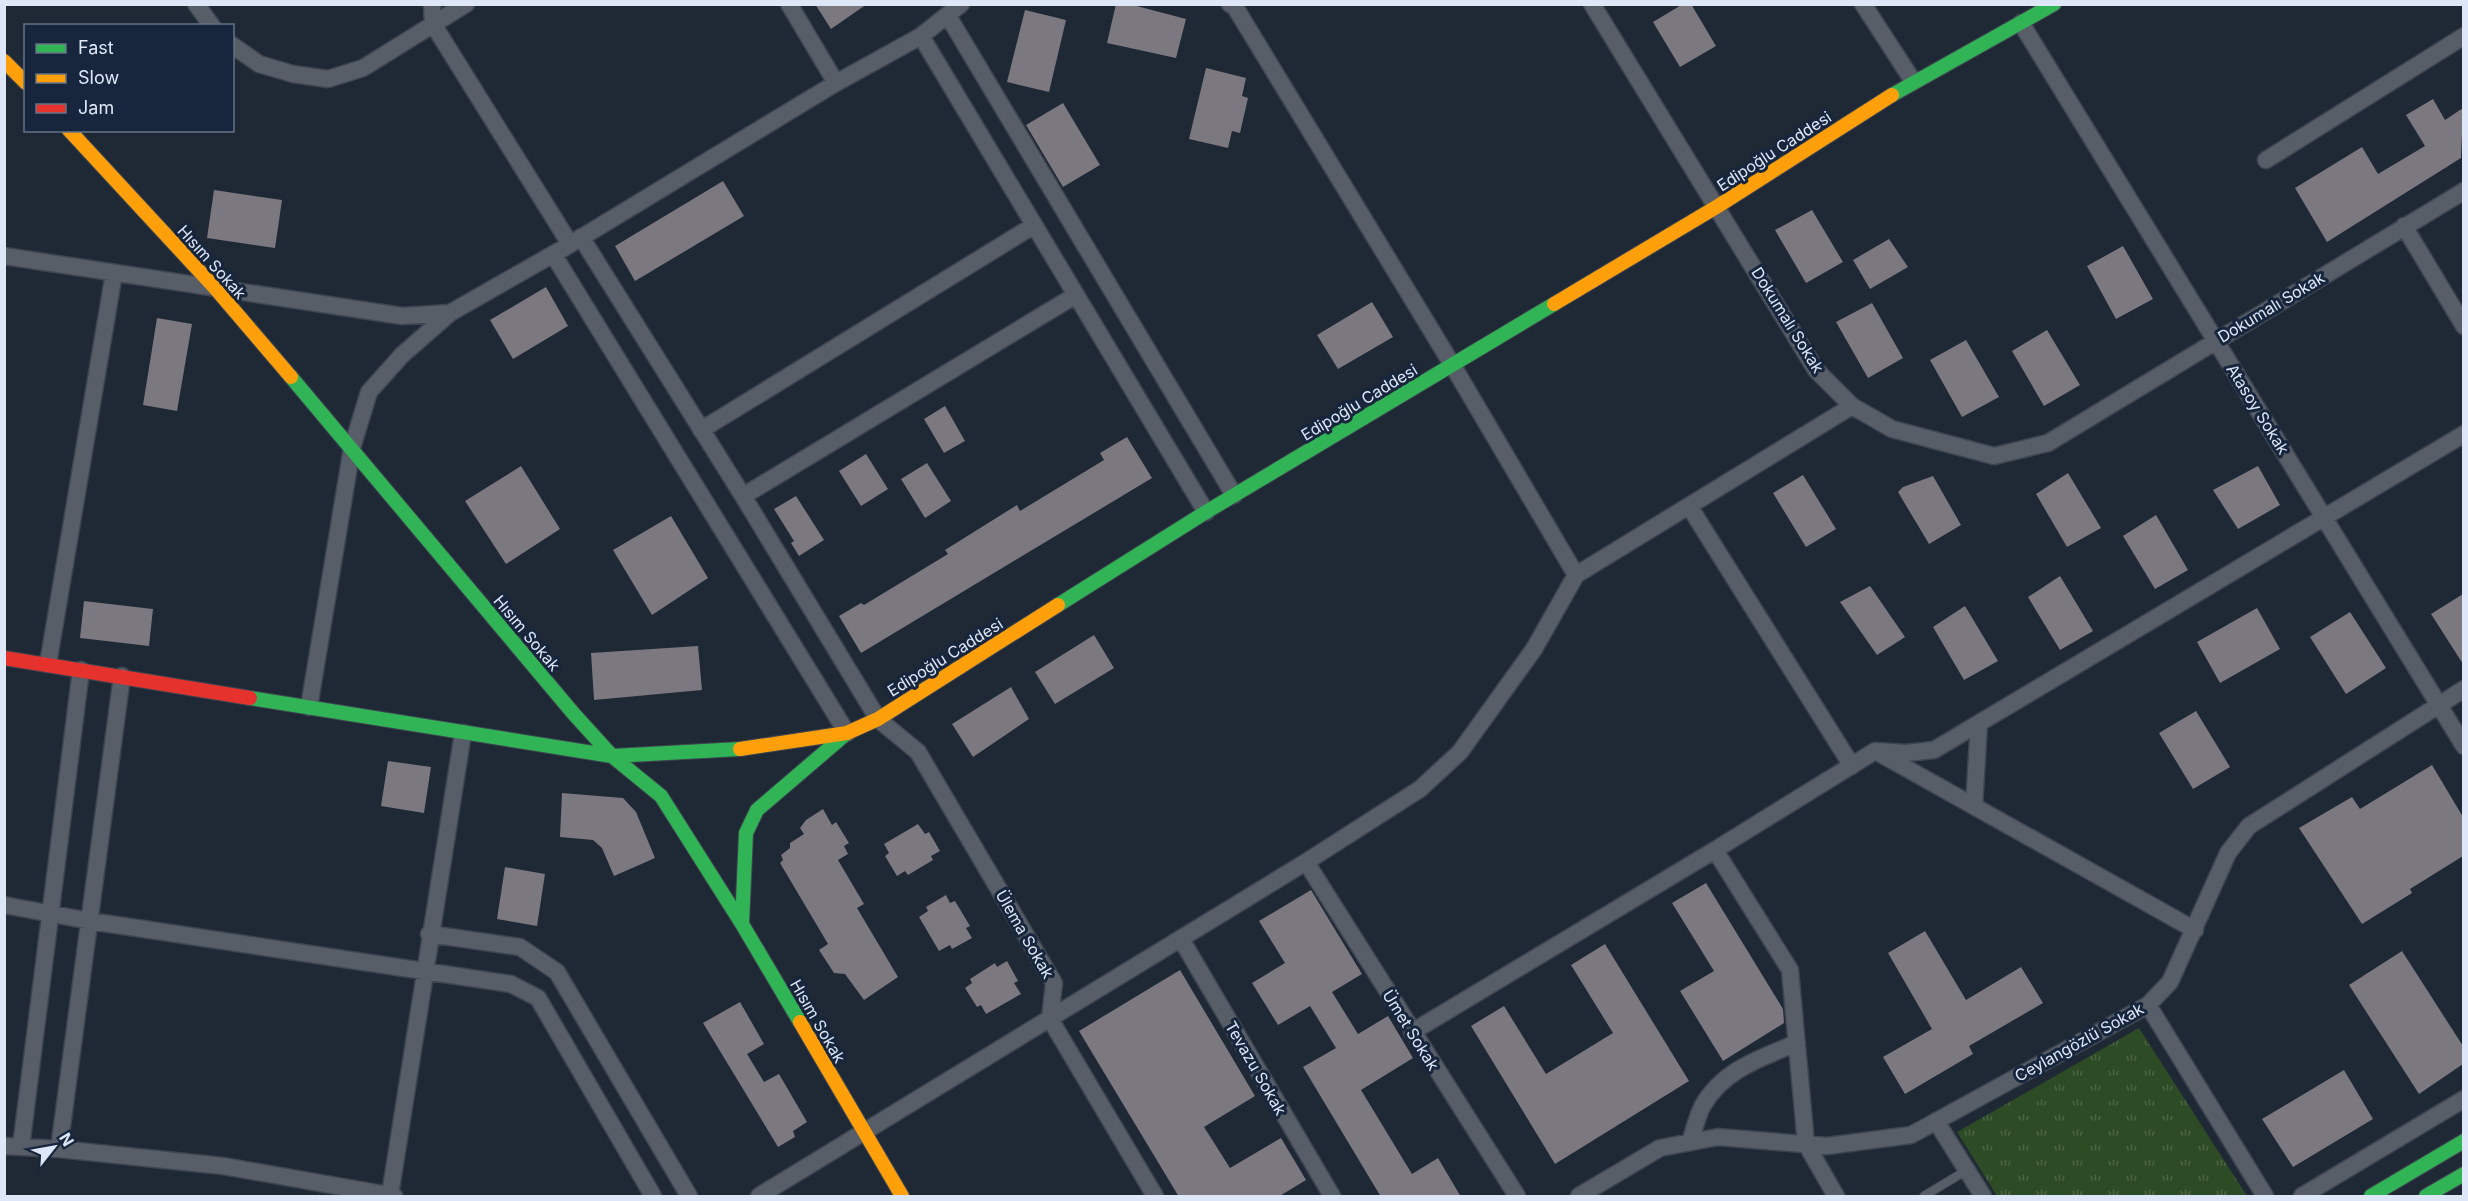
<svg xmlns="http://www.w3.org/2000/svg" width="2468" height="1201" font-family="Inter,sans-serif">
<defs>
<pattern id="park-tufts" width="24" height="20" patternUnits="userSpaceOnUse" patternTransform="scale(1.5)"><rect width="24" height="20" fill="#2d4b25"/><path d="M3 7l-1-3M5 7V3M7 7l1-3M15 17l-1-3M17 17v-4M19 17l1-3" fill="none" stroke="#4b6545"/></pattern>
</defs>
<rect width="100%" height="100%" fill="#1f2835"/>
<path fill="url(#park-tufts)" d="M2139 1028 2247 1196H1997L1957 1132Z"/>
<path fill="#7b7880" d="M815 4H867L831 29Z
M1116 4H1129L1186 19 1176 58 1107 43Z
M1683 4H1691L1716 46 1680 67 1653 22Z
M1025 10 1066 20 1049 92 1007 82Z
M1206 68 1246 78 1242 96 1248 98 1240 133 1232 131 1228 148 1189 139Z
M2433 99 2445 120 2463 108 2461 158 2327 242 2295 188 2362 147 2378 174 2425 146 2406 115Z
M1063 103 1100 165 1063 187 1026 125Z
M723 181 744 216 635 281 615 246Z
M214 190 282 200 275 248 207 238Z
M1812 210 1843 262 1806 283 1775 230Z
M1889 239 1908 267 1870 289 1853 260Z
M2123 246 2153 299 2116 319 2087 266Z
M546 287 568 326 513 359 490 320Z
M1372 302 1393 337 1338 369 1317 335Z
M1872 303 1903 358 1868 378 1836 322Z
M157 318 192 324 177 411 143 405Z
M2047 330 2080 385 2044 406 2012 351Z
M1966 340 1999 397 1962 417 1930 360Z
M945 406 965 441 944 453 924 419Z
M1127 437 1152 478 861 653 839 616 861 603 864 605 948 554 945 550 1017 505 1020 511 1104 460 1100 453Z
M866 454 888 489 861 506 839 471Z
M927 463 951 501 925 518 901 479Z
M521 466 560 529 506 564 465 501Z
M2258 466 2280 505 2238 529 2213 490Z
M2068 473 2101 528 2067 547 2036 494Z
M1803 475 1836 529 1806 547 1773 493Z
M1933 476 1961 525 1929 544 1898 492 1903 487Z
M796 496 824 540 799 556 791 543 794 541 774 509Z
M2156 515 2188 570 2155 589 2123 536Z
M671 516 708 578 652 615 613 550Z
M2060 576 2093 631 2060 650 2028 597Z
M1870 586 1905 637 1877 655 1840 602Z
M2463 594V664L2431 614Z
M84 601 153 609 149 646 80 638Z
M1965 606 1998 661 1964 680 1933 627Z
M2257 608 2280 649 2220 683 2197 642Z
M2350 612 2386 668 2346 694 2310 637Z
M1094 635 1114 668 1055 704 1035 672Z
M698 646 702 690 594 700 591 653Z
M1011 687 1029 719 973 757 952 724Z
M2196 711 2230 767 2193 789 2159 733Z
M388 761 431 767 424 813 381 806Z
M2432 765 2463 817V856L2410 889 2412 893 2362 924 2299 828 2352 797 2360 809Z
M562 793 623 798 636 812 655 858 614 876 602 848 593 840 560 837Z
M823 809 832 825 836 822 849 843 844 846 848 854 838 860 864 904 857 908 898 977 864 1000 845 974 834 973 819 950 828 944 780 863 783 860 781 855 790 848V843L804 834 800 828 806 820Z
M918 824 925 834 929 832 940 851 931 856 933 860 908 875 905 871 897 876 885 856 889 853 884 844Z
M505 867 545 874 537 926 497 919Z
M1706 883 1783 1009 1784 1023 1723 1061 1680 991 1714 971 1672 903Z
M1311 890 1362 974 1332 992 1358 1034 1388 1016 1413 1058 1361 1090 1412 1174 1438 1158 1461 1197H1381L1303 1067 1336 1048 1310 1006 1278 1025 1252 983 1285 963 1259 921Z
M946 895 950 903 955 901 970 926 966 928 972 938 952 949 950 945 939 951 919 917 928 911 926 907Z
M1925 931 1966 1000 2021 967 2043 1003 1969 1046 1973 1054 1905 1094 1883 1057 1932 1029 1888 953Z
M1605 944 1689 1081 1555 1164 1471 1026 1504 1006 1546 1074 1613 1033 1571 965Z
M2402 951 2463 1046V1064L2419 1094 2349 985Z
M1007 961 1018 981 1014 983 1021 994 986 1014 981 1005 977 1007 965 988 972 983 970 979 995 963 997 967Z
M1180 970 1255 1096 1204 1127 1230 1168 1281 1138 1306 1180 1278 1197H1179L1079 1031Z
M740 1002 764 1044 747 1054 764 1082 779 1074 807 1122 793 1131 795 1137 778 1147 703 1023Z
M2344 1070 2373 1119 2293 1167 2262 1119Z"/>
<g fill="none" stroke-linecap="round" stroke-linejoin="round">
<g stroke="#3d4550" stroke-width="10">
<path id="lane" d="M1924 1196 1967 1170"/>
</g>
<g stroke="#3d4550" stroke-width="19">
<path id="street" d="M196 4 212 26
M432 4 433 24 570 244
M789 4 836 83
M1230 4 1235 7 1453 366 1576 575
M1592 4 1816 370 1852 406 1892 429 1994 456 2048 443 2464 191
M1863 4 1913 81
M948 16 1234 495
M2021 23 2464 746
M921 36 1206 512
M232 45 259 64 293 74 328 79 363 68 466 4
M2266 160 2464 36
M2404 226 2464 326
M581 237 743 496 878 719 918 752 1054 983 1050 1019 1155 1196
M553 254 847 733
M4 256 402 316 450 313 564 248 836 83 921 36 961 4
M701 430 1033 226
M743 496 1076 295
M1689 506 1852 766
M48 664 114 273
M309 707 352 448 369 392 402 355 450 313
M1879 753 2195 930
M1974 806 1979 723
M1715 850 1875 751 1906 753 1934 750 2464 434
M1306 862 1517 1196
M4 905 90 921 511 984 538 998 653 1196
M429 934 520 947 557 972 689 1196
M1181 939 1332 1196
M2148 1005 2265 1196
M1412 1032 1715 850 1790 970 1806 1144 1836 1196
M1936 1121 1983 1196
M1690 1142C1694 1131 1697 1117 1702 1107 1722 1070 1761 1058 1797 1043
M4 1146 59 1149 223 1166 394 1196
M21 1147 81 670
M59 1149 122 676
M390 1195 463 733
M759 1196 1306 862 1420 789 1460 752 1534 649 1576 575 1852 406
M1579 1196 1660 1148 1718 1137 1827 1146 1911 1135 2148 1005 2170 982 2228 853 2249 826 2464 689
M2302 1196 2464 1099"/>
</g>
<g stroke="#3d4550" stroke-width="16">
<path id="fast" d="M1892 95 2054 4
M291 377 573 713 612 756 661 796 742 924 800 1022
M1058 605 1206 512 1554 304
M250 698 612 756 740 749
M742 924 746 833 757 810 847 733
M2371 1196 2464 1141
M2426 1196 2464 1174"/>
</g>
<g stroke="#3d4550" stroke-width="16">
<path id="slow" d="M4 61 26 83
M69 130 215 288 291 377
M1554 304 1718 206 1892 95
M740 749 847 733 878 719 1058 605
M800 1022 902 1196"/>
</g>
<g stroke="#3d4550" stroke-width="16">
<path id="jam" d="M4 658 250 698"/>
</g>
<use href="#lane" stroke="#575e68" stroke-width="8"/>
<use href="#street" stroke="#575e68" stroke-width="16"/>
<use href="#fast" stroke="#30b455" stroke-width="14"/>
<use href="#slow" stroke="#ff9f0a" stroke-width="14"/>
<use href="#jam" stroke="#e5322d" stroke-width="14"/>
</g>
<g text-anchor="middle" stroke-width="6" stroke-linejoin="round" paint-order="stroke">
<g font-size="16" fill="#dde7f7" stroke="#17263d">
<text transform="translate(1774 151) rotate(-33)" y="6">Edipoğlu Caddesi</text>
<text transform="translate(212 262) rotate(48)" y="6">Hısım Sokak</text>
<text transform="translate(2271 307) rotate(-31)" y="6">Dokumalı Sokak</text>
<text transform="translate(1788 320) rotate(58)" y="6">Dokumalı Sokak</text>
<text transform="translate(1359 402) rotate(-31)" y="6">Edipoğlu Caddesi</text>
<text transform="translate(2258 409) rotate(58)" y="6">Atasoy Sokak</text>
<text transform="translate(527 633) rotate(50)" y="6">Hısım Sokak</text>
<text transform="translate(945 657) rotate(-32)" y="6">Edipoğlu Caddesi</text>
<text transform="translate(1025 934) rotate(60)" y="6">Ülema Sokak</text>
<text transform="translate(818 1021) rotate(60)" y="6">Hısım Sokak</text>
<text transform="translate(1411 1030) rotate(58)" y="6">Ümet Sokak</text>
<text transform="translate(2079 1042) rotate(-29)" y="6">Ceylangözlü Sokak</text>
<text transform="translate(1256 1068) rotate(60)" y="6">Tevazu Sokak</text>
</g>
</g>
<rect width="2468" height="1201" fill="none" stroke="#dde7f7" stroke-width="12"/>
<rect x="24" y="24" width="210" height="108" fill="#17263d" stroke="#667387" stroke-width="1.5"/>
<rect x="36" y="44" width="30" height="9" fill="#30b455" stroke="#667387" stroke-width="1.5"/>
<text x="78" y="54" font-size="18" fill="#dde7f7">Fast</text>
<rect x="36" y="74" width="30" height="9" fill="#ff9f0a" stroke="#667387" stroke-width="1.5"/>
<text x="78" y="84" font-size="18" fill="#dde7f7">Slow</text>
<rect x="36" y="104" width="30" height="9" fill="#e5322d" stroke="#667387" stroke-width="1.5"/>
<text x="78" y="114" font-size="18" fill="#dde7f7">Jam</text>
<g transform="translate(54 1147) rotate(59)" stroke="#17263d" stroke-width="4.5" paint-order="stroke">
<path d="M0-4.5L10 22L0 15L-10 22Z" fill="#dde7f7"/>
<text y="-9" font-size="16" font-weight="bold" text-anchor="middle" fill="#dde7f7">N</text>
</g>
</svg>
